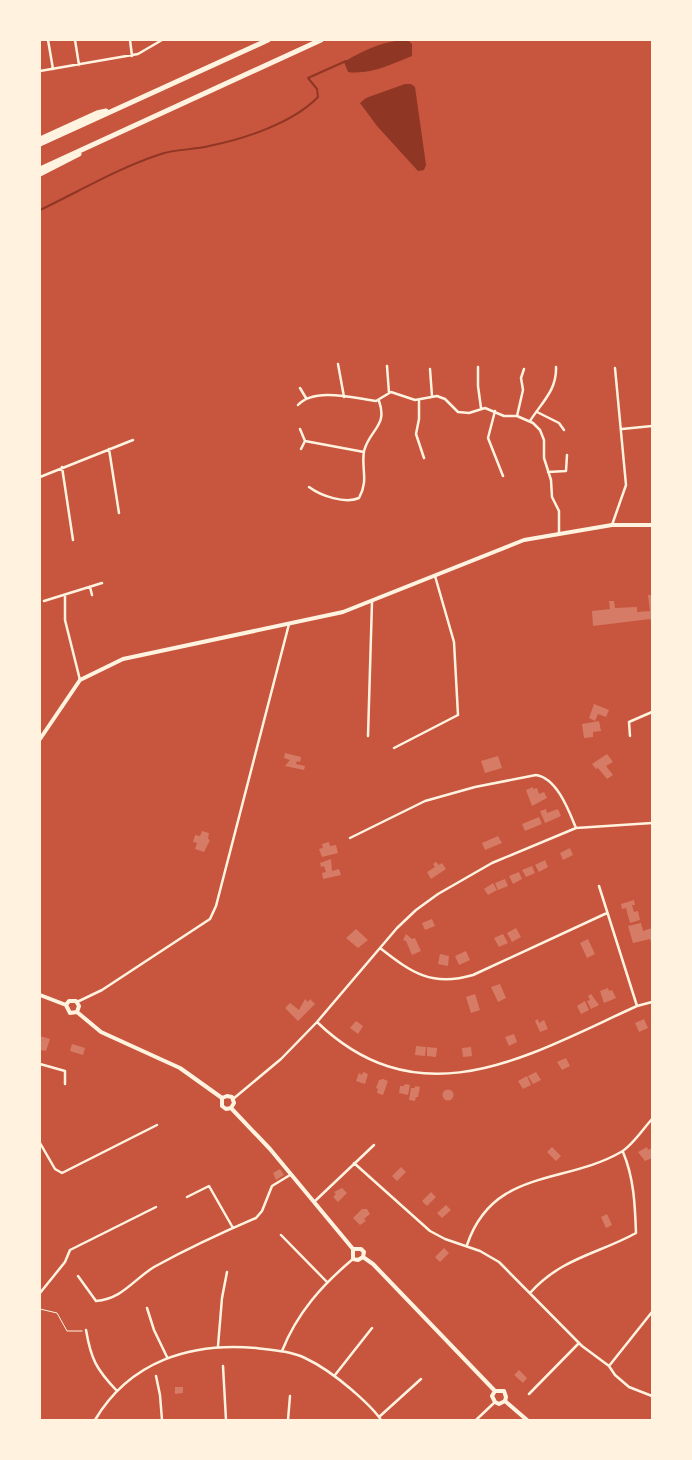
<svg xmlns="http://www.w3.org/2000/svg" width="692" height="1460" font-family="Commissioner,sans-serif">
<rect width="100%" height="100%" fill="#c8553d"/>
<path fill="#8f3625" d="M408 40 412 44V56C392 64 370 75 348 72L344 62C364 50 385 40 408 40Z
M405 84H411L415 87 426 165 424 170 418 171 377 126 360 103 366 98Z"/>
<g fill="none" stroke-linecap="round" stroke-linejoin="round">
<path stroke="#8f3625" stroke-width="2" d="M40 210C80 191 118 168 161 154 176 149 193 150 209 146 244 139 293 123 318 97L317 89 308 78 346 61"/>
</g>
<path fill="#d67c66" d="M648 595H652V623L650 619 593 626 592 611 610 609 609 601H614L615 608 637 607V612L650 611Z
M594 704 609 710 606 717 598 714 595 721 589 718Z
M599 721 601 731 593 732V737L584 738 582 724Z
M285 753 301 757 300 762 297 761 296 764 305 766 304 770 285 766 290 760 284 758Z
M607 754 613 762 606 766 613 775 607 779 598 768 596 769 592 764Z
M498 756 502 768 485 773 481 761Z
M533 787V789L537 788 539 794 544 792 547 798 532 806 526 790Z
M546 809 547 813 558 809 561 816 545 823 540 811Z
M539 817 542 824 525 831 522 824Z
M202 831 209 833 208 839 210 840 204 852 195 849 197 843 193 842 195 835 200 836Z
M498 836 502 843 485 850 482 843Z
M329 842 330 846 336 845 338 853 322 857 319 849 323 848 322 844Z
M570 848 573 855 563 860 560 853Z
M331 859 332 871 339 869 341 875 323 879 322 873 326 872 324 866 321 867 320 863Z
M545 860 548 867 539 872 535 865Z
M436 862 439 865 442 863 446 869 431 879 427 872 435 867 433 864Z
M532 866 535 873 526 877 522 870Z
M519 872 522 879 513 884 509 876Z
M505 879 508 886 498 890 495 883Z
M493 883 497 890 488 895 484 889Z
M634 900 635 905H632L634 912 638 911 640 920 630 923 626 908 622 909 621 904Z
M432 919 435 926 425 930 422 923Z
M641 923 643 931 652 928V946L650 939 633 943 628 926Z
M516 928 521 937 512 942 507 933Z
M356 929 368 940 358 948 346 938Z
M406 934 412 939 415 938 421 951 412 955 406 941 403 940Z
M503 934 508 943 499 947 494 938Z
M588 939 595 954 587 958 580 943Z
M466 951 470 960 459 965 455 956Z
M440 954 449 956 448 966 438 964Z
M500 984 506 998 498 1002 491 987Z
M608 988 609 991 612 990 616 998 604 1003 600 991Z
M475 994 480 1010 471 1013 466 997Z
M591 994 599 1005 591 1009 587 1001 590 1000 588 996Z
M305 999 308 1002 310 999 315 1004 298 1021 285 1008 290 1003 299 1010Z
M585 1001 589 1010 581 1014 577 1006Z
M538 1019 539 1023 544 1020 548 1029 540 1032 535 1021Z
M644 1019 648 1028 639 1032 635 1023Z
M356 1021 363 1026 358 1034 350 1028Z
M514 1034 517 1042 509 1046 505 1037Z
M40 1036 50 1039 46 1051 40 1050Z
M72 1044 85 1048 83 1055 70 1051Z
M416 1046 426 1047 425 1056 415 1055Z
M427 1047 437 1048 436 1057 427 1056Z
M471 1047 472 1056 463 1057 462 1048Z
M566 1058 570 1066 562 1070 557 1062Z
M363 1072 368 1074 365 1084 356 1081 359 1073 362 1075Z
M536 1072 541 1080 533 1084 528 1076Z
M527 1076 531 1085 523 1089 518 1081Z
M383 1079 388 1081 383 1095 377 1093 378 1089 376 1088 379 1080Z
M405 1084 410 1085 408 1095 399 1093 400 1086H404Z
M415 1086 420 1087 418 1097H416L415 1101 409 1100 411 1088H415Z
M442.5 1095a5.5 5.5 0 1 1 11 0a5.5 5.5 0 1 1-11 0Z
M552 1147 561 1156 556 1161 547 1152Z
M647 1147 648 1150 652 1148V1158L645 1161 638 1152Z
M401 1167 406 1172 397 1181 392 1176Z
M280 1169 284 1175 276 1180 273 1173Z
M342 1188 347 1193 338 1202 333 1197 336 1194 334 1192Z
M431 1192 436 1197 427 1206 422 1201Z
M446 1205 451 1210 442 1218 437 1213Z
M362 1209H367L370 1214 364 1219 366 1221 360 1225 353 1218Z
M607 1214 612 1225 606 1228 601 1217Z
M444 1248 449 1253 440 1262 435 1257Z
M519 1370 527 1378 523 1383 514 1375Z
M175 1387H183V1393L175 1394Z"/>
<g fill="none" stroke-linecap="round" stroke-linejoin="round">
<path stroke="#fff3e0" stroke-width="1" d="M40 1309 57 1313 67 1331H82"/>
<path stroke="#fff3e0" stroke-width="2.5" d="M48 40 53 69
M75 40 79 65
M130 40 132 56
M40 71 138 54 162 40
M338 364 344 397
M387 366 389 393
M478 367V386L481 408
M430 369 432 396
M300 388 306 398
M419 400V419L416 434 424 458
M298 405C314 387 354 398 376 401L391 392 415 400 437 396 445 399 458 412 469 413 485 408 504 416H517L533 423 540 430 544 440V458L551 480 552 497 559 511V534
M495 411 488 438 503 476
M537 412 559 423 564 430
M517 416 523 390 521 378 524 369
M530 421C542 402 557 390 556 367
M300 429 305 441 301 449
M622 429 652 426
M305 441 364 452
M109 449 119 513
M62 467 73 540
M548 472 566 471 567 455
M40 477 133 440
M309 487C321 496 345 504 359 498 369 480 361 469 364 451 370 429 388 426 379 401
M612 525 626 485 615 368
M90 587 92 595
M65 596V620L80 680
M44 601 102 583
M368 736 372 602
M630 736 629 722 652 712
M394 748 458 715 454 642 435 576
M350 838 425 801 475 787 536 775C557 778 569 811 576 828
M599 886 637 1006 652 1002
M380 948C412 973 432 987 473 975L607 913
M77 1002 102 990 210 919 216 906 289 624
M317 1022C421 1122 529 1055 637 1006
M40 1064 65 1071V1084
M233 1099 281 1059 317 1022 397 928 416 910 438 894 492 863 576 828 652 823
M40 1143 55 1169 62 1173 157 1125
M354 1163 430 1231 445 1239 480 1251 499 1262 582 1346 609 1366 615 1375 629 1387 652 1396
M187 1197 209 1186 233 1228
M315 1201 374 1145
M281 1235 327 1282
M467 1245C493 1168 564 1185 621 1152 632 1146 643 1129 652 1119
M78 1276 96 1301C122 1299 133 1280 154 1267 187 1249 221 1233 256 1218L262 1211 272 1186 290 1175
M40 1293 65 1262 70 1250 156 1207
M530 1293C561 1258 598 1254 636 1233 635 1205 634 1178 623 1152
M147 1308 154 1330 167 1357
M86 1330C91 1359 96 1369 117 1391
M218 1346 222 1298 227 1272
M282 1351C297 1313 322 1285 353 1259
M223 1366 226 1420
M609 1366 652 1312
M335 1375 372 1328
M156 1376 160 1395 162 1420
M529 1394 579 1343
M379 1417 421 1379
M95 1420C130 1361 191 1342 256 1348 272 1350 290 1351 305 1358 322 1366 338 1378 352 1390 362 1399 374 1409 381 1420
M288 1420 290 1396
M476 1420 495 1402"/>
<path stroke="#fff3e0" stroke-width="4" d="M40 739 80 680 123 659 343 612 524 540 612 525H652"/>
<path stroke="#fff3e0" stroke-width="4" d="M40 995 66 1005
M66 1005 69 1001H76L79 1006 77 1012
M66 1005 70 1013 77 1012
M77 1012 101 1032 180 1068 222 1098
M222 1098 227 1096 232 1097 234 1103 231 1108
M222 1098V1106L226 1109 231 1108
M231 1108 270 1149 353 1249
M353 1249V1259L358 1260 363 1257
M353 1249H361L364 1252 363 1257
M363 1257 373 1264 495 1391H504L506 1397 505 1401
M495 1391 492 1396 495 1402 499 1404 505 1401
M505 1401 527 1420"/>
<path stroke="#fff3e0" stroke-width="5" d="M40 139 97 113 106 111
M40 144 268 40
M40 169 321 40
M40 174 79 154"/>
</g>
<rect width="692" height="1460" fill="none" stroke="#fff3e0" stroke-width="82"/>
</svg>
